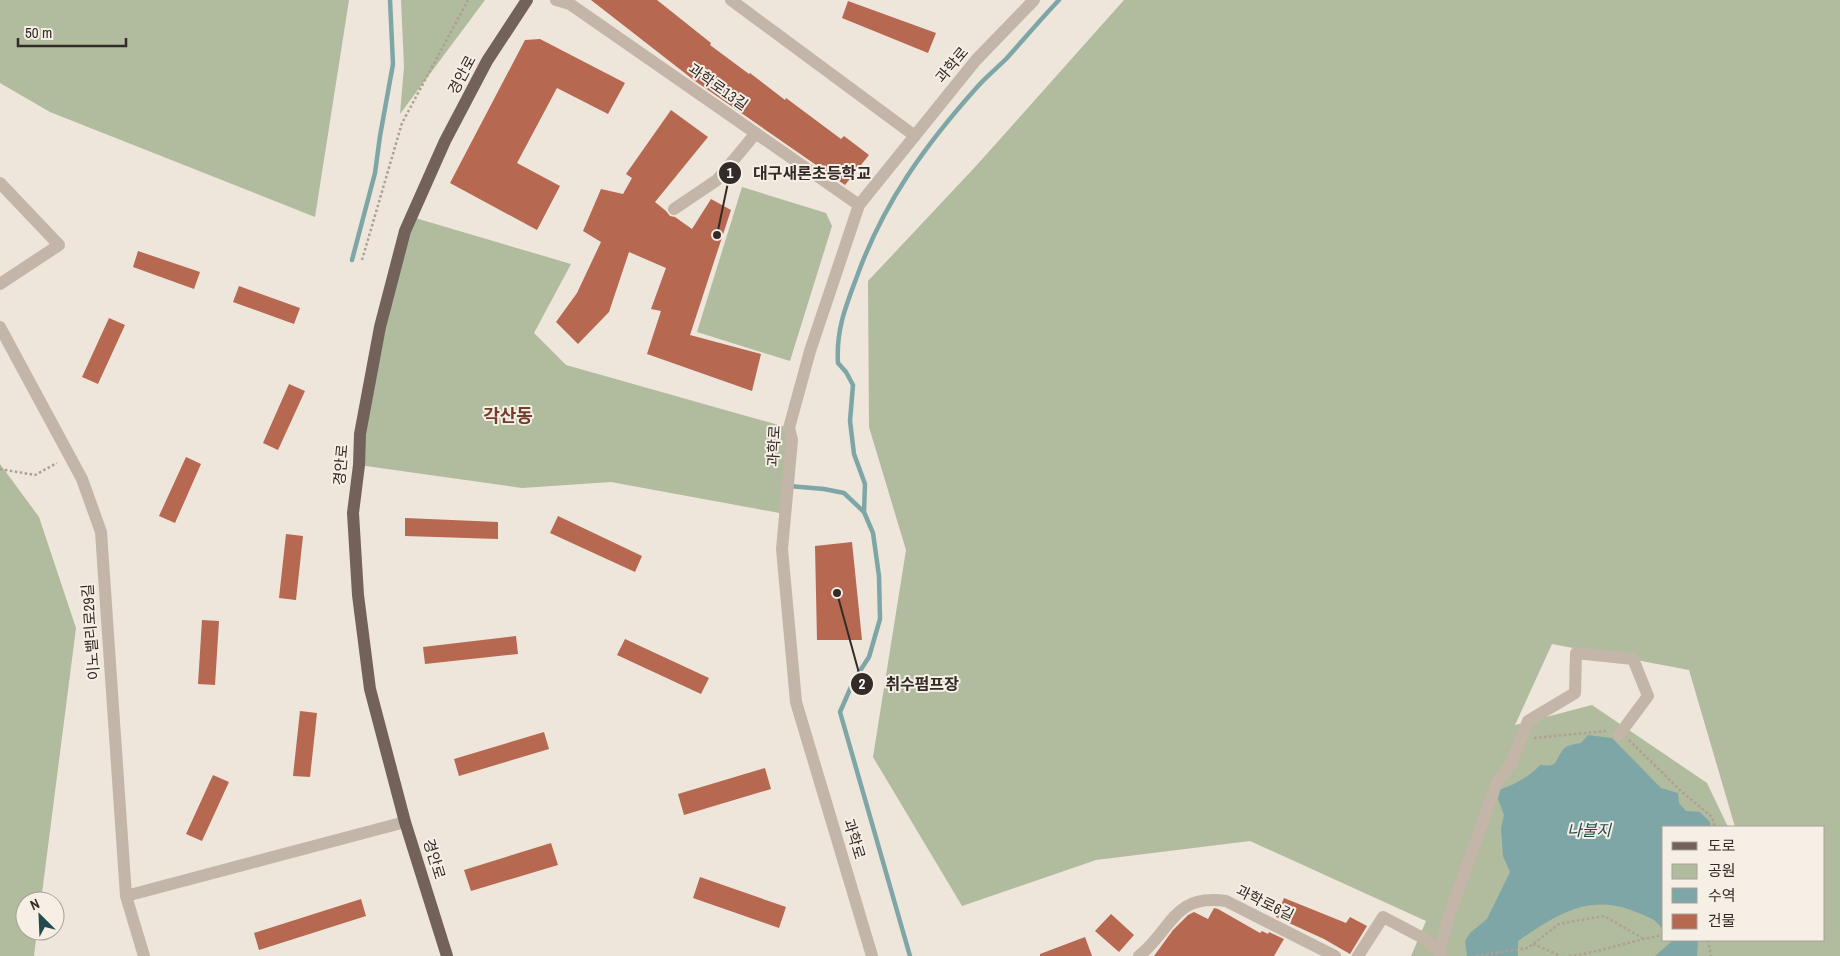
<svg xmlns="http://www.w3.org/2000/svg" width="1840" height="956" font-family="'Archivo Narrow','Noto Sans KR',sans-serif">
<rect width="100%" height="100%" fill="#eee5db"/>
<path fill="#b1bb9d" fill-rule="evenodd" d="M0 0H349L315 217 50 112 0 83Z
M401 0H485L400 114 404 67Z
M1124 0H1840V956H1411L1426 921 1250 841 1096 860 962 906 873 757 906 550 869 427 868 281 976 166ZM1552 644 1689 670 1735 827H1824V940H1664V827H1728L1707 783 1592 705 1515 725Z
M742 187 826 213 832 226 790 361 697 332Z
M412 217 571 264 534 333 566 365 789 428 785 514 611 482 522 488 359 465 360 434Z
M0 464 39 517 76 628 41 901H25V931H37L34 956H0Z"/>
<path fill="#7ea6a7" d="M1588 735 1612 738 1661 788 1678 793 1679 803 1686 811 1700 812 1710 822V827H1664V931C1655 918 1650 918 1636 912 1589 892 1556 915 1518 941V956H1467L1465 941 1470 933 1487 919 1510 872 1503 856 1501 828 1504 815 1498 799 1499 790C1515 784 1528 778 1540 765 1558 767 1554 763 1562 751 1566 745 1574 744 1581 743Z
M1670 940H1698L1697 956H1655L1671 942Z"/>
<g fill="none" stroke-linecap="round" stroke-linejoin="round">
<path stroke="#7ea6a7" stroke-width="4.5" d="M352 260 375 173 380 136 393 64 390 0
M789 486 824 489 844 493 864 512
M910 956 840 712 854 680 869 657 880 619 879 576 873 533 864 512 865 484 854 454 850 421 853 385 846 372 838 363C836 331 845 308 856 279 883 203 925 145 979 85 987 76 997 68 1006 59 1024 39 1041 19 1059 0"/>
</g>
<path fill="#b66851" d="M591 0H657L711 43 710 45 749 74 750 73 785 100 786 98 841 139 844 136 869 155 845 185 695 81Z
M848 1 936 33 928 53 842 18Z
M540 39 625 83 608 114 557 88 517 163 560 186 537 230 450 183 525 40Z
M671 110 708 137 655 202 666 211 670 216 675 217 692 229 711 199 731 210 690 335 761 354 752 391 647 354 661 311 651 309 666 268 629 252 609 312 578 344 556 322 577 293 601 242 583 231 601 189 623 194 632 178 626 174Z
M138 251 200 272 194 289 133 267Z
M239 286 300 308 294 324 233 302Z
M109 318 125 325 98 384 82 377Z
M289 384 305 391 278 450 263 443Z
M186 457 201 464 175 523 159 516Z
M558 516 642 556 635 572 550 533Z
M405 518 498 522V539L405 536Z
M286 534 303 536 296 600 279 598Z
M852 542 862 640H817L815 546Z
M202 620 219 621 215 685 198 684Z
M516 636 518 654 425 664 423 647Z
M625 639 709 678 701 694 617 655Z
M300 711 317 713 310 777 293 776Z
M544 732 549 749 459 776 454 759Z
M765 768 771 789 684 815 678 794Z
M213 775 229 782 202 841 186 834Z
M551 843 558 865 471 891 464 870Z
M700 877 786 907 779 928 693 898Z
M1284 898 1346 923 1350 917 1367 926 1350 954 1324 939 1276 917Z
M361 899 366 916 259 950 254 933Z
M1214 908 1218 909 1260 933 1262 931 1268 934 1269 932 1284 939 1274 956H1154L1173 930 1188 915 1194 912 1208 919Z
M1111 914 1134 935 1119 952 1095 931Z
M1085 937 1092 956H1040V954Z"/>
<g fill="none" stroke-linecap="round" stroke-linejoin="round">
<path stroke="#b09f93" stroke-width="2.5" stroke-dasharray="2.5 2.5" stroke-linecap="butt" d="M362 260 402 123 468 0
M0 469 35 475 57 463
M1534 738 1606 731
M1629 740 1682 792 1712 817 1715 827
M1708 940 1711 956
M1533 944 1561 956
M1476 956 1528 948 1559 924 1604 916 1642 938
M1569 956C1602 952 1632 940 1664 935"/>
<path stroke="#c4b5a9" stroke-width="12" d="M556 0 570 4 859 205
M731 0 915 136
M0 183 59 245 0 284
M674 209 717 180 756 133
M0 327 82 479 101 532 126 896 144 956
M126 896 405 822
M872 956 796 702 782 549 792 440 789 428 810 351 859 205 976 60 1034 0
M1139 956C1172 930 1173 893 1226 901L1335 956
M1358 956 1383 917 1425 939 1439 952
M1441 956 1439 952 1450 913 1497 782 1511 764 1528 721 1575 693 1576 653 1633 659 1648 696 1619 735"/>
<path stroke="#72625a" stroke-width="12" d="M447 956 405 822 370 689 358 595 353 513 359 465 360 434 380 327 405 231 445 141 487 61 527 0"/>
</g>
<g text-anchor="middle" stroke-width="4" stroke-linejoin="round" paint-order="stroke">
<g font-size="15" fill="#322b27" stroke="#f6efe6">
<text transform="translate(952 65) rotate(-50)" y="5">과학로</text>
<text transform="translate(462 75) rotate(-62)" y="5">경안로</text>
<text transform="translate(718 87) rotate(35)" y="5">과학로13길</text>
<text transform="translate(774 446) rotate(-87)" y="5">과학로</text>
<text transform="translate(341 465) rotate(-85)" y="5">경안로</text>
<text transform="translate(91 632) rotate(-94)" y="5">이노밸리로29길</text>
<text transform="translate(854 839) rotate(73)" y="5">과학로</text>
<text transform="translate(434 859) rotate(73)" y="5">경안로</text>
<text transform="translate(1265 903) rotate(26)" y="5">과학로6길</text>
</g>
<g font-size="16" font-style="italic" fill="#234c4e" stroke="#f6efe6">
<text x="1589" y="836">나불지</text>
</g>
<g font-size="18" font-weight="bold" fill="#763c2b" stroke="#f6efe6">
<text x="508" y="422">각산동</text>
</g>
</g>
<path fill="none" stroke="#322b27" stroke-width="2" d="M717 235L730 173M837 593L862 684"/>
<g fill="#322b27" stroke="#f6efe6" stroke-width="2">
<circle cx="717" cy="235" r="5"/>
<circle cx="837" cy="593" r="5"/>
<circle cx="730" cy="173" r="12"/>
<circle cx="862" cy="684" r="12"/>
</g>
<g font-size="15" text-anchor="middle" font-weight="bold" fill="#fff">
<text x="730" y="178">1</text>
<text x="862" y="689">2</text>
</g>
<g font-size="16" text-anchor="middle" font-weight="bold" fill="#322b27" stroke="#f6efe6" stroke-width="4" stroke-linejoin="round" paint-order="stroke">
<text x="812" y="179">대구새론초등학교</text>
<text x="922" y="690">취수펌프장</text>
</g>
<rect x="1662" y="826" width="162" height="115" fill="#f6efe6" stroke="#a8a19a"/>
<rect x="1672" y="842" width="25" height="8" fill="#72625a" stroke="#a8a19a"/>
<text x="1708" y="851" font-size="15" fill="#322b27">도로</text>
<rect x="1672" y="864" width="25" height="15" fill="#b1bb9d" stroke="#a8a19a"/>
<text x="1708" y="876" font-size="15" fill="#322b27">공원</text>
<rect x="1672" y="888" width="25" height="15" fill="#7ea6a7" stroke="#a8a19a"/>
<text x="1708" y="901" font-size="15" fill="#322b27">수역</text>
<rect x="1672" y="914" width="25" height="15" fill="#b66851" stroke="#a8a19a"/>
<text x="1708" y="926" font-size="15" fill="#322b27">건물</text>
<g transform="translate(40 916) rotate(336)"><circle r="24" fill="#f6efe6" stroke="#a8a19a"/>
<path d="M0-4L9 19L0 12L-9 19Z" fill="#234c4e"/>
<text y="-8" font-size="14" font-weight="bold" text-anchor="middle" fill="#322b27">N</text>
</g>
<path d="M18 38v8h108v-8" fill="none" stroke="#322b27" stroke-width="2.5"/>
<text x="25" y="38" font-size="15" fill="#322b27" stroke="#f6efe6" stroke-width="4" paint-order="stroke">50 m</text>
</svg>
